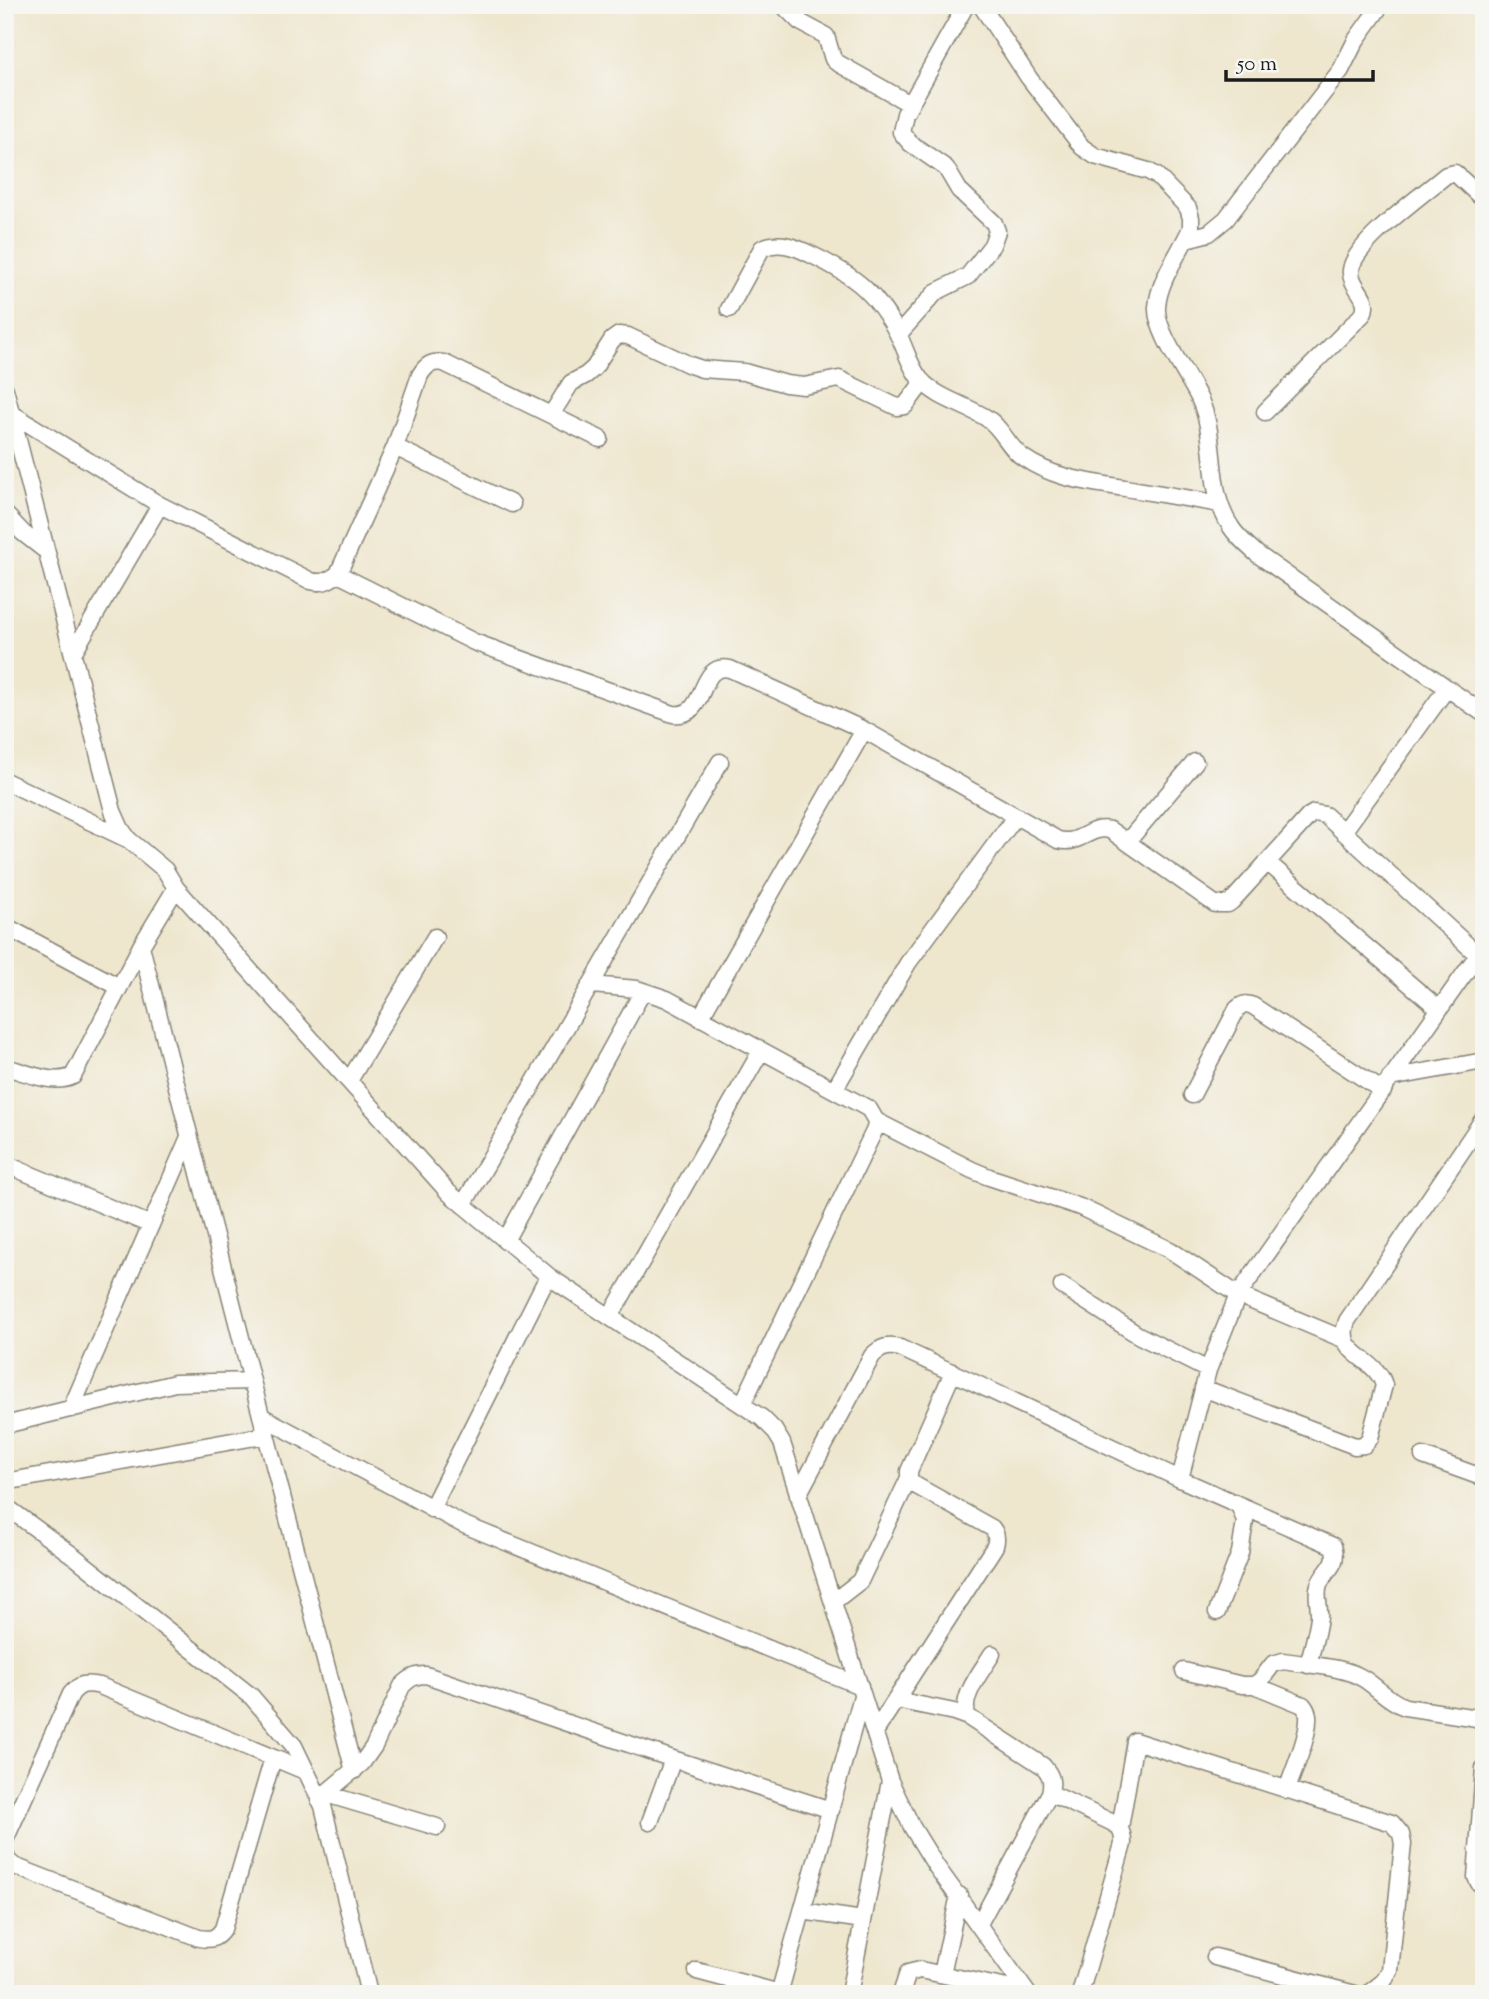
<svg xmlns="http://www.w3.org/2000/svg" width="1489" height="1999" font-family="'Sorts Mill Goudy',serif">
<rect width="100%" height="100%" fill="#f6f6f2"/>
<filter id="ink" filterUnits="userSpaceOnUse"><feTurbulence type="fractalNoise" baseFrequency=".0143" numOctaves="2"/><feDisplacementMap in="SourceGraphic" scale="14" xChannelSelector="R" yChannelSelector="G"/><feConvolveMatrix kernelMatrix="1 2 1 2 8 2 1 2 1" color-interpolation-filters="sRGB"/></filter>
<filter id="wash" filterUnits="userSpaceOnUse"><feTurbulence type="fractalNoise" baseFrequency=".00686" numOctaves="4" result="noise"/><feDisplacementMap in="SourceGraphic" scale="28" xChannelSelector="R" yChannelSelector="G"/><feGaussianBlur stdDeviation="1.57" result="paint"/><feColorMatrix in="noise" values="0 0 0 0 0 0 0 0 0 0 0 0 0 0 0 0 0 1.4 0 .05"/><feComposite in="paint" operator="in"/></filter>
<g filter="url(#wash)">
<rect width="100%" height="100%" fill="#eee6cd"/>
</g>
<g filter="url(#ink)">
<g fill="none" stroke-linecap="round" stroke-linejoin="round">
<g stroke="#858174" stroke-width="19">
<path id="street" d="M783 5 800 22 826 36 833 59 836 62 910 104
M981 5 1029 78 1082 147 1095 156 1148 171 1157 176 1188 208 1191 218V228C1180 253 1159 279 1157 307 1155 331 1188 375 1199 398 1219 439 1205 488 1231 527 1237 537 1248 546 1257 554L1484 714
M1186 239 1209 233 1226 219 1341 70 1356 40 1381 5
M729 309 762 248C779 240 796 247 812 255 855 276 877 293 899 336 906 350 910 367 920 379 937 399 967 405 988 419 1003 429 1009 449 1024 458 1054 479 1090 482 1125 488 1156 493 1188 498 1219 504
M898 335 936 292 968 276 992 245 997 231 994 223 959 190 946 168 910 143 901 132 905 114 966 5
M5 389 113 811 121 829 129 840 165 870 176 888 449 1193 551 1278 762 1418 774 1430 782 1443 890 1781 912 1827 936 1866 1028 1994
M1265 412 1363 314C1372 297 1349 287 1351 270 1353 244 1425 193 1446 175L1455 173 1484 200
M11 413 160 505 311 581C322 584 328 581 338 574L395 447 420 375C426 365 432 361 444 363L600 439
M551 415 571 383 586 375 594 368 612 340 619 335 628 336 690 365 702 369 744 372 786 384 804 386 839 379 897 407 905 406 923 382
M395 447 512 504
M5 514 23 533 46 551
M338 574 474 642 673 714C709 719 696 661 730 669L864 730 1058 840C1080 846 1089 825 1110 830L1215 904H1228L1232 901 1309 816 1314 813 1325 815 1478 955
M73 653 160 505
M5 781 129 840
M1343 832 1447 688
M1127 842 1195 762
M1267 862 1439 1009
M176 888 141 946 252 1381 354 1771
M5 926 119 987
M592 985 637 989 667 999 869 1109 876 1121 875 1129 742 1405
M700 1018 864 730
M5 1067C26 1072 54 1086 73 1076L141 946
M1390 1078 1484 1061
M349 1081 435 937
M834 1090 908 963 1016 816
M1192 1095 1237 1009C1242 1004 1245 1003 1253 1006L1383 1091
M876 1121 972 1170 989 1177 1080 1207 1170 1250 1238 1295 1484 946
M5 1164 151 1225
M463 1205 720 762
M505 1241 643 991
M1062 1286 1138 1335 1208 1370
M610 1317 761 1051
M1203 1388 1355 1446 1364 1445 1370 1438 1384 1385C1376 1356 1334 1356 1347 1321L1484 1118
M71 1409 189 1137
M261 1416 462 1524 860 1686
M5 1425 175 1383 252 1381
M1423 1456 1484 1478
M1180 1479 1208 1370 1238 1295 1343 1339
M5 1482 266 1435
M798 1495 872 1356C881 1347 888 1345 900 1348L1180 1479 1333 1546C1340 1566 1325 1569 1319 1585 1315 1595 1320 1606 1319 1617 1317 1633 1312 1649 1308 1665
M5 1506 75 1557 251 1696 294 1746 323 1806 369 1994
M431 1509 548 1276
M833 1602 860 1581 909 1478
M1217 1612 1240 1553 1245 1521 1239 1505
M1184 1671 1242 1685H1254L1260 1681 1273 1664 1283 1661C1307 1665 1344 1666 1364 1679 1378 1688 1389 1701 1405 1707L1477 1718 1484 1725
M1254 1685 1303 1705C1307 1710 1309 1714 1308 1720 1308 1739 1293 1771 1287 1790
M896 1700 954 1712 968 1717
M875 1732 995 1546C997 1539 997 1534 992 1528L913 1484 909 1478V1471L953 1372
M673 1759 831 1810
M1484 1768 1476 1877 1479 1883 1484 1886
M1050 1793 1115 1824C1122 1830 1123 1835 1123 1844L1080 1994
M326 1794 437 1827
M319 1799 362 1763 374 1746 402 1686C410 1678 415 1675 426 1675L673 1759 650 1822
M1120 1828 1135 1741 1392 1823 1401 1834 1403 1844 1390 1970 1383 1982 1368 1994
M5 1840 71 1694C80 1683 86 1683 100 1686L305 1771
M5 1854 8 1861 14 1866 199 1938C211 1940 216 1939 223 1929L273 1758
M802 1911 863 1920
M979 1924 1050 1793C1053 1781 1051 1775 1043 1766L968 1717C959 1698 982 1671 992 1654
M1215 1957 1355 1994
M697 1971 780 1993
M942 1974 959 1895
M779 1994 862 1696
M849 1994 890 1781
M901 1994 908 1973 920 1970 1017 1990"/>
</g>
<use href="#street" stroke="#fff" stroke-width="16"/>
</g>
</g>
<rect width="1489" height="1999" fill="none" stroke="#f6f6f2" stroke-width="28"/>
<path d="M1226 70v10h147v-10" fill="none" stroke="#1c1c1c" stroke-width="3.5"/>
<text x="1237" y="70" font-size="21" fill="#1c1c1c" stroke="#f6f6f2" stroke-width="5" paint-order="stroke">50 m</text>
</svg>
